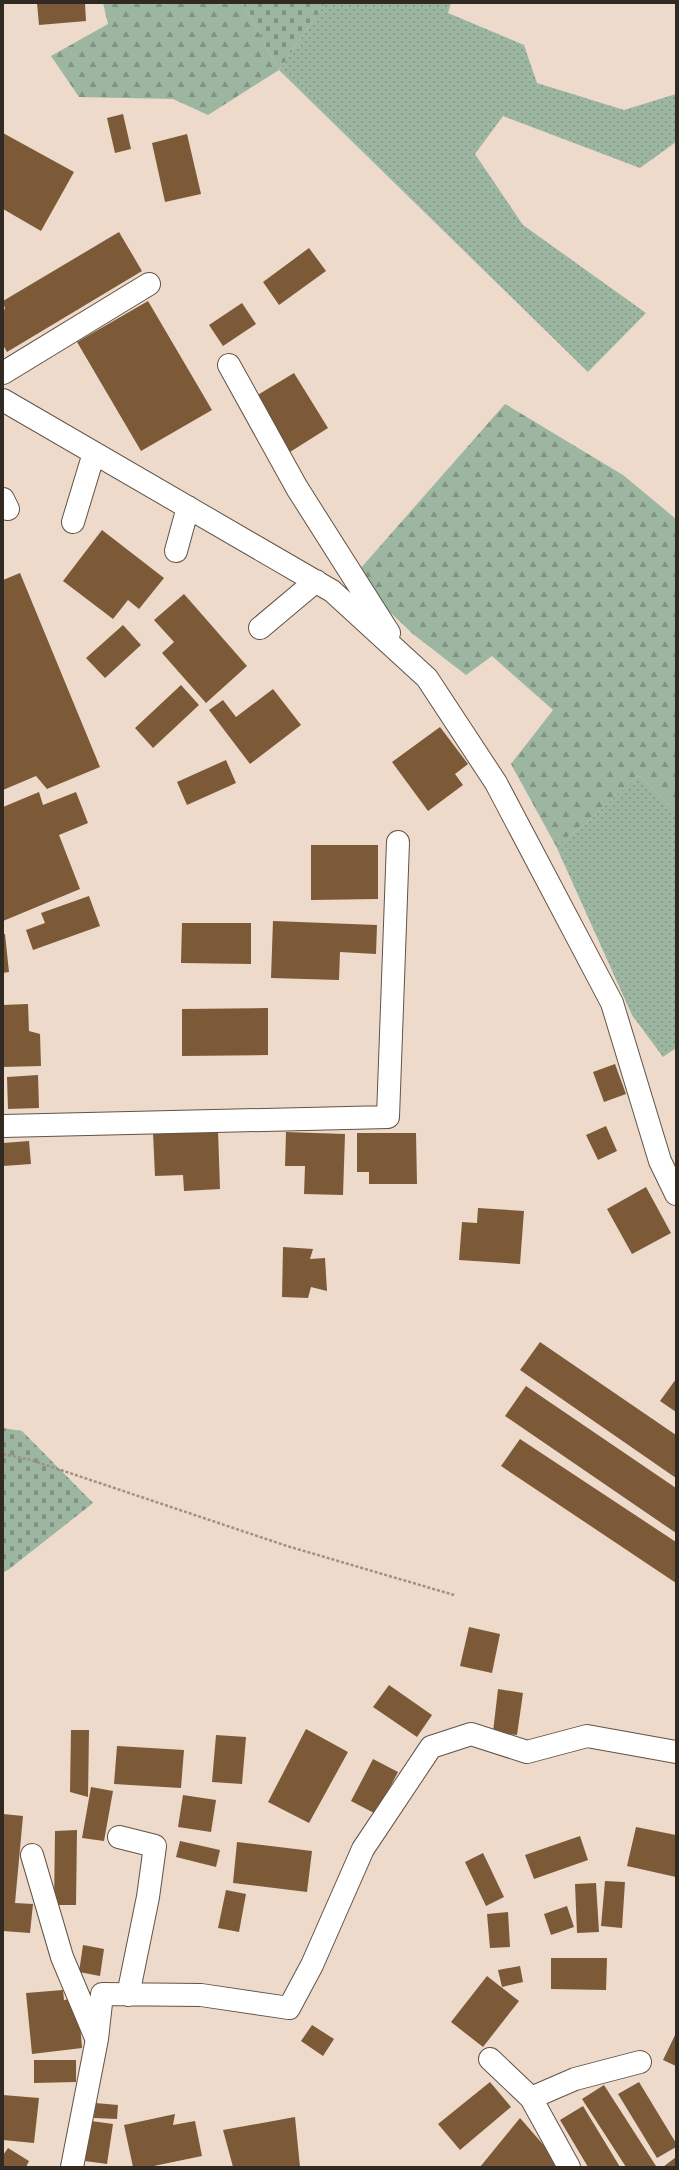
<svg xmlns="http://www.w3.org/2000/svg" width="679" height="2170" font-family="Barlow,sans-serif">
<defs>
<pattern id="grass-dots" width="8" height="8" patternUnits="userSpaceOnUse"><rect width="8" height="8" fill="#9cb6a1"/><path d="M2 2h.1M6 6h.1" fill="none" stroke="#809483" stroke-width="1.8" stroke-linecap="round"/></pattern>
<pattern id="forest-firs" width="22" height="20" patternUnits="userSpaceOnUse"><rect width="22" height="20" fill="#9cb6a1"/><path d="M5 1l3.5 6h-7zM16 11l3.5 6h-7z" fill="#809483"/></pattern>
<pattern id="cemetery-stones" width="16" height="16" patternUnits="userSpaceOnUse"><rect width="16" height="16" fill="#9cb6a1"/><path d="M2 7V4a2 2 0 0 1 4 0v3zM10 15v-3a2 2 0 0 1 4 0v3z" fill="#809483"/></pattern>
</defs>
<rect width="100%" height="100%" fill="#eddaca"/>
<path fill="url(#grass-dots)" d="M325 3H451L448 13 524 45 537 83 624 110 676 94V142L640 168 503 116 475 154 523 225 646 313 588 372 279 70Z
M638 775 676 812V1048L663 1057 632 1015 556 846 586 823Z"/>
<path fill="url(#forest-firs)" d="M103 3H243L279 70 208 115 173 99 79 97 51 56 108 24Z
M505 404 623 475 676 519V812L638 775 586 823 556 846 511 764 553 710 492 656 466 675 413 634 353 577Z"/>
<path fill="url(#cemetery-stones)" d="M243 3H325L279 70Z
M3 1428 22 1431 93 1503 8 1570 3 1572Z"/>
<path fill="#7c5a38" d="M37 3H85L86 21 39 25Z
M123 114 131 149 115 153 107 118Z
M3 133 74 172 41 231 3 209Z
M187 134 201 194 165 202 152 143Z
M119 232 142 271 7 352 3 345V310L5 309 3 301Z
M309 248 326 271 279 305 263 282Z
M148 301 212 410 141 451 77 342Z
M242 303 256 324 223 346 209 325Z
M294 373 328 428 290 452 256 396Z
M102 530 164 578 139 609 128 600 113 619 63 581Z
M20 573 100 767 47 789 36 776 3 790V580Z
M184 594 247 666 206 703 162 653 174 642 154 620Z
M123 625 141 645 105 678 86 658Z
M181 685 199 705 153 748 135 728Z
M273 689 301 725 250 764 209 710 223 700 236 717Z
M440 727 468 764 455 774 463 785 428 811 392 762Z
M226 760 236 783 187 805 177 782Z
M39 792 43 805 76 792 88 823 59 835 80 889 3 921V807Z
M311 845H378V899L311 900Z
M89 896 100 926 33 950 26 930 45 923 41 913Z
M273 921 377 925 376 954 340 952 339 980 271 978Z
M182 923H251V964L181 963Z
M3 934H5L9 972 3 973Z
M28 1004 29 1031 40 1034 41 1066 3 1067V1005Z
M268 1008V1055L182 1056V1009Z
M615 1064 626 1094 604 1102 593 1072Z
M38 1075 39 1108 8 1109 7 1077Z
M606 1126 617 1151 598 1160 586 1135Z
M218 1130 220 1189 184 1191 183 1175 155 1176 153 1133Z
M286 1132 345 1134 343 1195 304 1194 305 1166H285Z
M357 1133H416L417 1184H369V1172H357Z
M29 1141 31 1164 3 1166V1143Z
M646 1187 671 1233 632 1254 607 1209Z
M478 1208 524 1211 520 1264 459 1260 462 1222 477 1223Z
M283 1247 313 1249 310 1259 325 1258 327 1291 311 1287 308 1298 282 1297Z
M540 1342 676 1435V1478L520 1370Z
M676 1379V1412L660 1401Z
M526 1386 676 1488V1533L505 1416Z
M520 1439 676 1542V1583L501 1466Z
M469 1627 500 1634 492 1673 460 1666Z
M389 1685 432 1715 417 1737 373 1707Z
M498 1689 523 1693 517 1735 493 1732Z
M306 1729 348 1752 309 1823 268 1802Z
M71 1730H89L88 1797 70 1792Z
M216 1735 246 1737 242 1784 212 1782Z
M117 1746 184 1750 181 1788 114 1784Z
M373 1759 398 1772 376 1814 351 1801Z
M91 1787 113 1791 104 1841 82 1838Z
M183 1795 216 1800 211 1832 178 1827Z
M3 1814 23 1816 15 1903 33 1904 30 1933 3 1931Z
M636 1827 676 1835V1877L627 1866Z
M77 1830 76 1905H54L55 1831Z
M580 1836 588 1860 534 1879 525 1855Z
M180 1841 220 1850 216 1867 176 1857Z
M237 1842 312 1851 307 1892 233 1883Z
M483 1853 504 1897 486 1906 465 1862Z
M605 1881 625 1882 622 1928 601 1926Z
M596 1883 599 1932 577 1933 575 1884Z
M226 1890 246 1894 239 1932 218 1928Z
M567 1906 574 1927 551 1935 544 1914Z
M508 1912 510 1947 490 1948 487 1914Z
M83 1945 104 1949 100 1976 79 1972Z
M551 1958H607L606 1990 551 1989Z
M520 1966 523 1982 502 1987 498 1970Z
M487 1976 519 2001 483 2047 451 2022Z
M63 1990 64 2000 78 1998 82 2048 32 2054 26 1993Z
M312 2025 334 2039 323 2056 301 2041Z
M676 2033V2066L663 2060Z
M34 2060H76V2082L34 2083Z
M490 2082 511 2107 460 2150 438 2124Z
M639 2082 676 2143V2147L657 2158 618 2094Z
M604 2085 656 2166 655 2167H626L582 2099Z
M3 2095 39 2098 34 2143 3 2140Z
M95 2103 118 2105 117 2119 94 2118Z
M583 2106 620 2167H588L560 2120Z
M175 2114 173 2125 195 2121 202 2156 149 2167H133L124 2125Z
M295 2117 300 2167H233L223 2130Z
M520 2118 560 2164 557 2167H480Z
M91 2121 113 2124 107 2164 85 2161Z
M8 2148 29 2161 26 2167H3V2155Z
M676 2157V2167H663Z"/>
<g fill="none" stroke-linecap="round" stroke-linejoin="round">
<g stroke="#625345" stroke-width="24">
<path id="minor" d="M229 365 297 488 389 633
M3 373 149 284
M3 400 332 591 427 678 496 783 612 1003 660 1161 676 1194
M3 499 8 509
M73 522 94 453
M176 551 188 507
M260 628 316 581
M3 1126 388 1117 398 842
M119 1837 155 1846 148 1897 128 1995
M32 1855 62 1957 96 2038
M490 2059 531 2098 569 2167
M531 2098 575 2079 640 2062
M72 2167 97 2039 102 1994 201 1995 289 2008 312 1965 363 1849 431 1747 471 1734 527 1752 587 1736 676 1752"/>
</g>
<path stroke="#9f9185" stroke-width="2.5" stroke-dasharray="3 2" stroke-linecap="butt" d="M3 1454 31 1460 287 1546 454 1595"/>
<use href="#minor" stroke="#fff" stroke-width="22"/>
</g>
<rect width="679" height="2170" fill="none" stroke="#312a23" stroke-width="8"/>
</svg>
